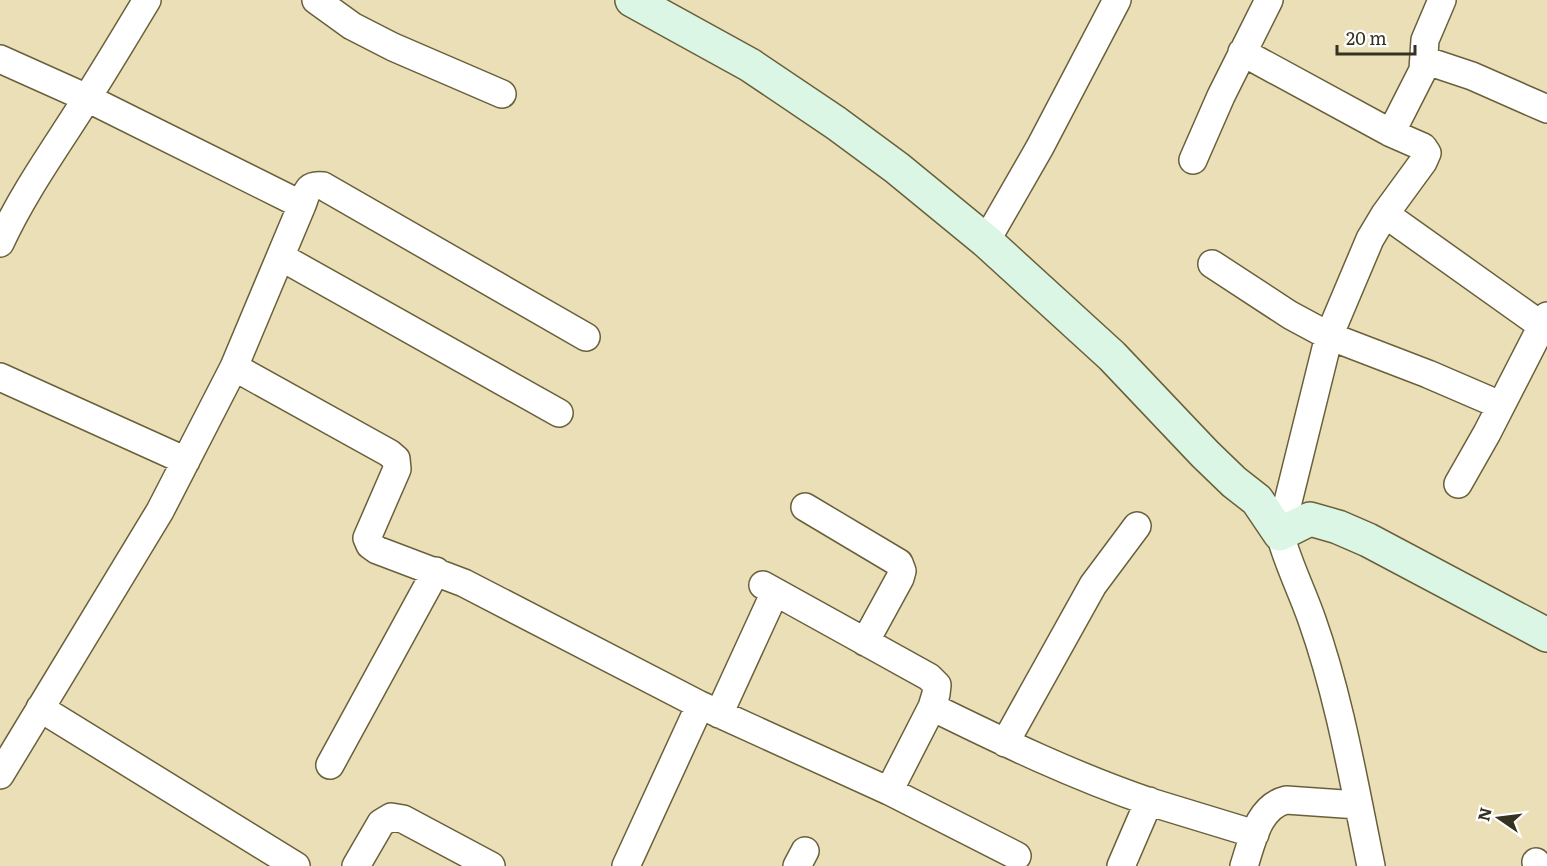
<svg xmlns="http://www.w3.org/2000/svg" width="1547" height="866" font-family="Literata,serif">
<rect width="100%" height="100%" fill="#eadfb6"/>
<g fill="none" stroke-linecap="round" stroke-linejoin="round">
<g stroke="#69603b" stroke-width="30">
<path id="street" d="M316 0 352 26 393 47 502 94
M1242 52 1391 133
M0 59 87 98 302 205 234 367
M1424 60 1472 76 1547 109
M1193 160 1221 96 1269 0
M302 205C307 192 307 184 323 186L586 337
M1385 214 1541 325
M986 241 1040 147 1117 0
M0 243C24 191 57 146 87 98 108 65 127 33 147 0
M281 257 559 413
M1212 264 1290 315 1329 336 1428 374 1500 405
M0 377 186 461
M1458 484 1487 433 1547 316
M805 507 899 563 902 571 900 578 865 642
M763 585 929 677 937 685 936 694 932 707
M40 708 296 866
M719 714 775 592
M1005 743 1093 585 1137 526
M330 765 436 571
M0 775 160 511 234 367 389 453 396 459 397 469 367 538 370 545 377 550 464 583 700 705 889 791 932 707C1003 742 1074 776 1150 802 1185 813 1220 823 1255 834
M889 791 1017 856
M1536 862 1538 866
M356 866 381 823 391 817 403 819 491 866
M626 866 700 705
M797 866 805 851
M1121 866 1149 801
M1244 866C1252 842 1258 807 1286 800L1358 805
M1371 866C1354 784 1340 699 1312 620 1302 591 1288 564 1280 534L1329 336 1370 239 1385 214 1423 162 1427 153 1423 147 1391 133 1423 70 1425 40 1442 0"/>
</g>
<g stroke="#69603b" stroke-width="36">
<path id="secondary" d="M632 0 750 65 836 123 897 168 986 241 1112 356 1205 454 1234 482 1257 500 1280 534 1310 519 1338 527 1368 540 1547 635"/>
</g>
<use href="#street" stroke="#fff" stroke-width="27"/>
<use href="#secondary" stroke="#dbf6e5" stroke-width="33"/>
</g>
<g transform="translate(1499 818) rotate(284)" stroke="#ffffff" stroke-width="4.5" paint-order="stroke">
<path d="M0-4.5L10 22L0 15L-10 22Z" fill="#363222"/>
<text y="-9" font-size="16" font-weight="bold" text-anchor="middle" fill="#363222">N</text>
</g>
<path d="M1337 45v9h78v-9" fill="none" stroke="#363222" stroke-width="3"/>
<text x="1346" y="45" font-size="18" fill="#363222" stroke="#ffffff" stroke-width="4.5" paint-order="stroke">20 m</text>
</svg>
